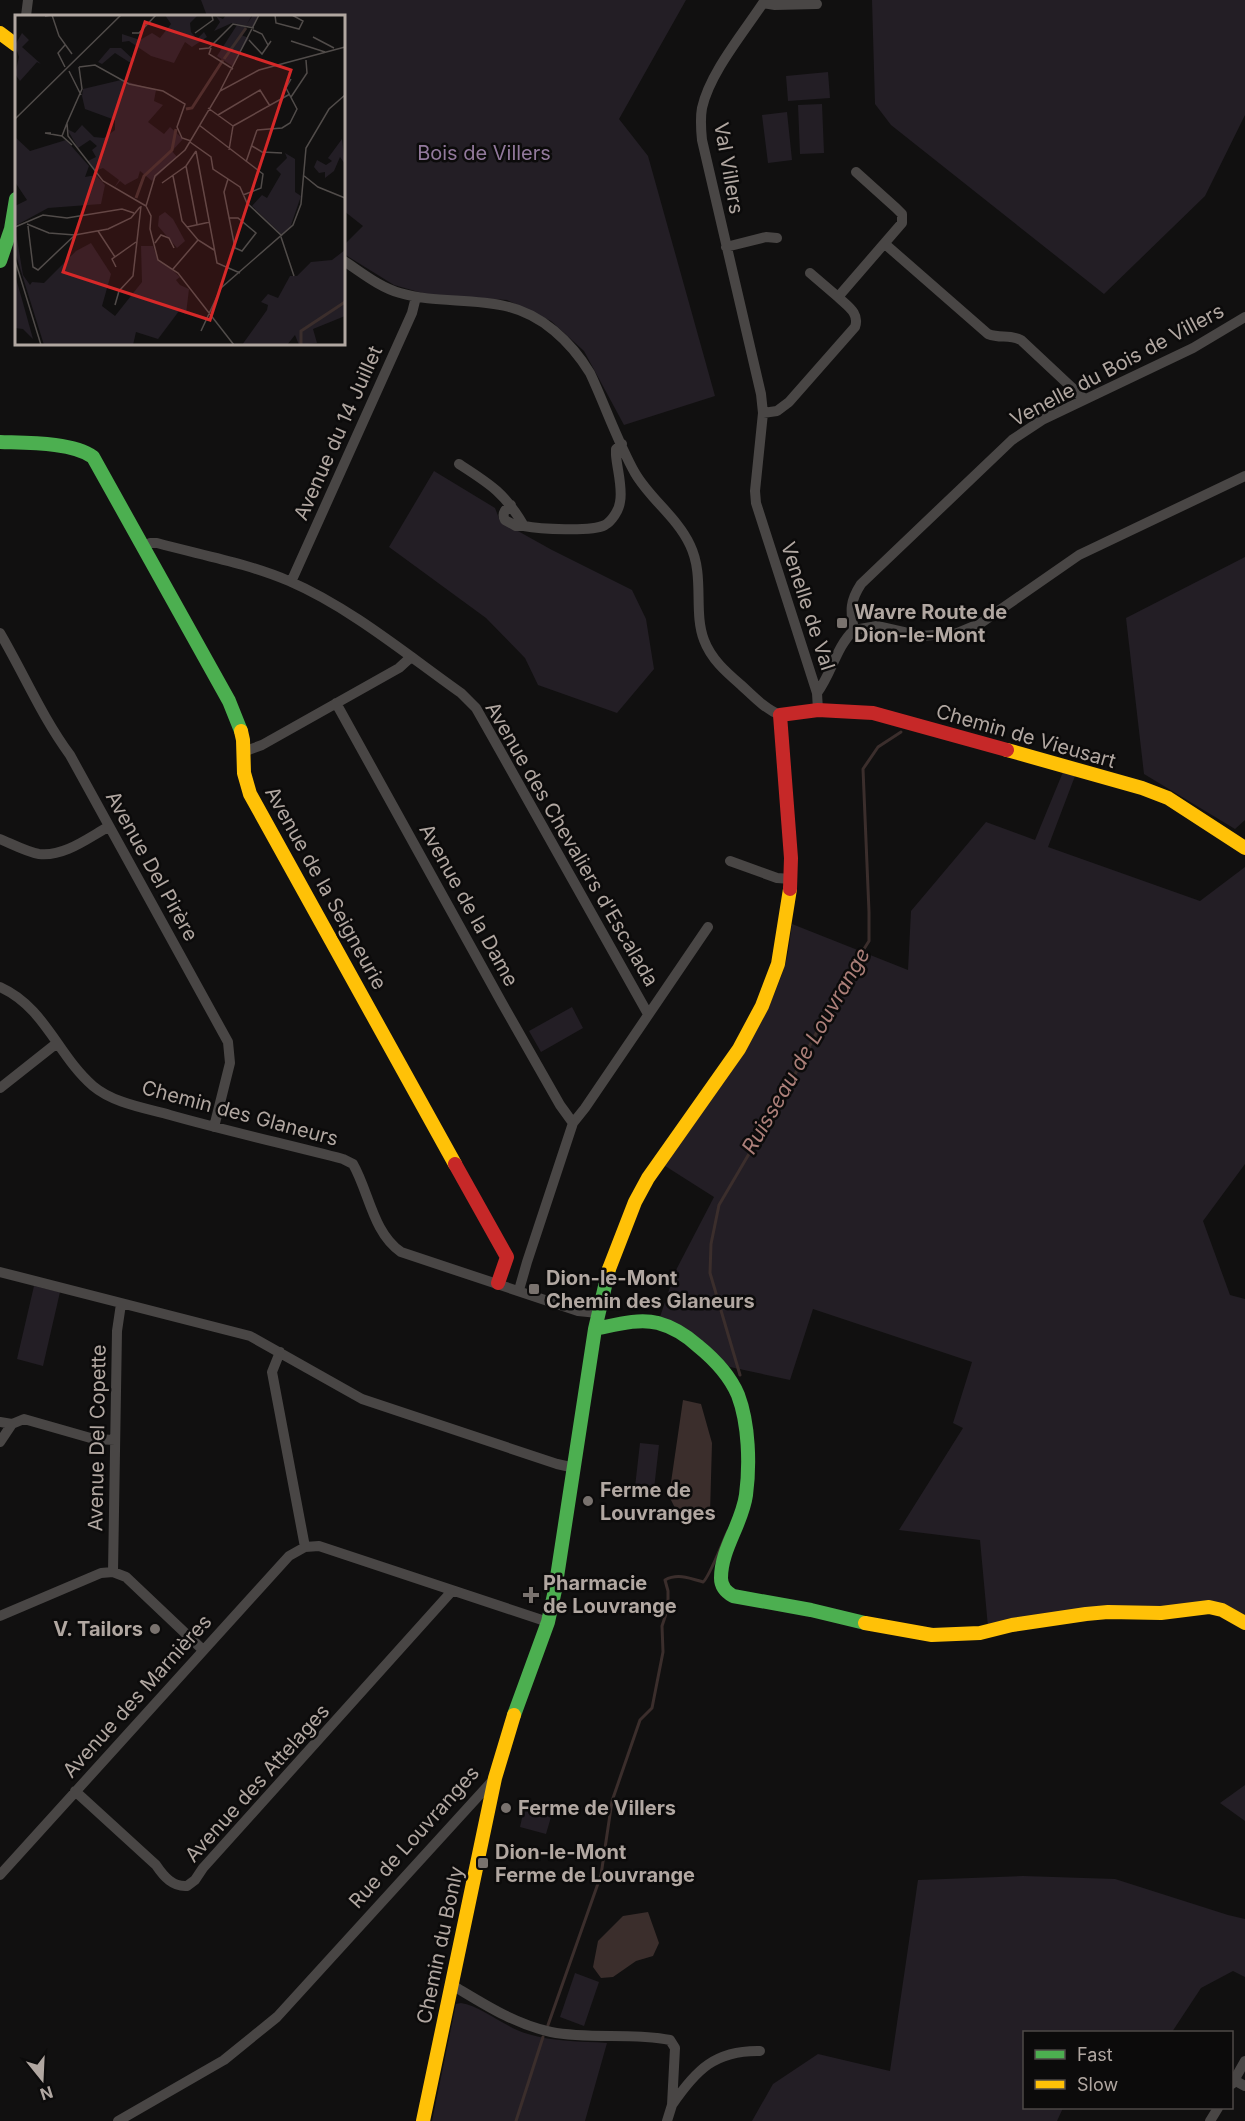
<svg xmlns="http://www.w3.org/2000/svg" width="1245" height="2121" font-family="Inter,sans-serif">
<rect width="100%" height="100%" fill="#111010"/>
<path fill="#231e25" d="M201 0H686L619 119 648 156 715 396 624 425 584 351 551 321 507 300 429 295 394 285 344 254V245L363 226 344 211V16H207Z
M872 0H1245V115L1205 196 1104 294 891 125 875 104Z
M828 72 830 98 788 101 786 76Z
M822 104 824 153 800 154 798 105Z
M787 112 792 160 768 163 762 115Z
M434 471 495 508 500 521 552 550 632 590 646 619 654 669 617 713 538 685 525 658 486 618 389 547Z
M1245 557V820L1235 829 1144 774 1126 618Z
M1063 772 1075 776 1048 847 1200 901 1245 867V1164L1203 1221 1230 1295 1245 1299V1618L1214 1606 988 1627 980 1540 899 1530 963 1428 953 1423 972 1362 813 1309 790 1380 730 1367 693 1335 660 1317 675 1272 714 1197 662 1164C709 1102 761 1041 785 965 789 952 790 937 792 924L908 970 911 911 986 822 1035 840Z
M572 1007 583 1028 541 1052 529 1031Z
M34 1286 60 1292 43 1366 17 1359Z
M640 1443 659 1445 654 1489 635 1487Z
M1245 1785V1821L1220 1803Z
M524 1809 551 1817 546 1834 520 1827Z
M1023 1876 1115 1879 1228 1915 1245 1919V1977L1233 1971 1201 1988 1172 2032H1024V2108H1063L1057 2121H752L773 2084 818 2054 890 2071 918 1880Z
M575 1973 599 1982 584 2026 560 2017Z
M461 2003C481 2006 506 2028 528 2034 553 2042 581 2041 607 2043L585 2121H432L456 2004Z"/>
<path fill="#3b2e2c" d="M683 1400 701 1404 712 1443 710 1513 700 1516 677 1512 669 1496Z
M648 1912 659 1943 653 1956 636 1961 613 1977 601 1978 593 1967 598 1941 623 1916Z"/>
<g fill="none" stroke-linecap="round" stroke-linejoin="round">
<path stroke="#3b2e2c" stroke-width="3" d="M740 1375 710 1273 711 1244 719 1205 790 1084 840 987 869 941V912L863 769 878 747 901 732
M548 2025 601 1875 612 1801 640 1720 652 1708 663 1652 662 1626 668 1608V1591L665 1580C677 1573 690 1578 703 1582 709 1578 723 1541 728 1531
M516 2121 543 2037"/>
<path stroke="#494645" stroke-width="10" d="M765 0C745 31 710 72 702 108 700 119 701 130 702 140L761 394 763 413 755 491 756 503 817 693 818 710
M763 3 775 5 817 4
M26 16 28 0
M885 244 988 334C1001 339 1008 334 1021 340L1084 399
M726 247 766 237 777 238
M344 261C361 272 379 287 400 293 434 303 470 298 505 306 542 314 571 342 590 373 605 405 618 443 635 473 650 499 677 517 690 545 705 576 693 611 704 640 711 659 726 672 741 685 753 696 765 709 780 715
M810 273 838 297
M763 413 777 411 789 402 855 327C860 313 847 306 838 297L902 223V214L896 208 856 172
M459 464C490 484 505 493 524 526 539 529 592 532 605 525 612 521 619 510 620 502 623 488 617 469 616 455V449L622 444
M511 505C506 509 501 513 505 520L516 526H524
M143 547 150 543H157C201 555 247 563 289 581 351 608 406 654 461 693L476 708 493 738 648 1014
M291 582 412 313 416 297
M854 630C850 610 850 601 861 584L1012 440 1042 420 1193 348 1245 317
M854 630 877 626 921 636 957 633 981 623 1079 555 1245 476
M0 633C24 674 42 717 70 755L228 1042 230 1063 214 1127
M817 693C832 673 836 647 854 630
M336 703 502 1003 560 1105 573 1123
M243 752 262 745 399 668 411 657
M0 839C12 844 27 852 39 854 64 857 88 838 108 827
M730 861 777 878 791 879
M0 987C45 1007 58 1056 93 1086 113 1103 145 1108 170 1115 227 1131 285 1144 343 1159L353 1164C369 1192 373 1233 401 1252L578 1311 598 1313
M0 1088 57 1043
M0 1272 250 1336 362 1399 557 1464 575 1468
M519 1290 527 1262 573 1123 585 1108 708 927
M280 1352 272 1372 305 1547
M0 1422 12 1424 24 1419 94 1439 115 1440
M0 1442 12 1424
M113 1572 117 1331 121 1304
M0 1616 101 1573 113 1572 126 1577 203 1650
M75 1791 156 1865C164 1877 173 1887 187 1886L195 1880 203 1868 452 1591
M0 1875 289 1556 305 1547 319 1546 548 1622
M452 1985C484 2004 514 2024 551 2032 590 2040 632 2032 670 2040L675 2048 672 2105 667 2121
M1234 2080 1245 2086
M1232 2084 1245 2061
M672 2105C696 2070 715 2050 760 2051
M118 2121 224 2060 277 2017 495 1778
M1210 2121 1218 2108"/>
<path stroke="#4caf50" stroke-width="14" d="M0 261 11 229 16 199
M0 442C26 443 72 442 93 457L229 701 241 731
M595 1329C615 1325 638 1318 658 1323 673 1327 687 1336 698 1346 714 1359 730 1376 738 1395 749 1424 750 1465 746 1495 742 1524 721 1549 721 1578 721 1587 726 1592 733 1596L811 1610 865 1623
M514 1715 548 1622 555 1590 595 1329 609 1269"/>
<path stroke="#ffc107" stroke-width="14" d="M0 33 16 45
M241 731 243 740 244 773 250 794 455 1164
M1007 750 1142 788 1168 798 1245 848
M609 1269 635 1202 648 1178 739 1049 762 1006 778 964 790 889
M865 1623 932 1635 980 1633 1012 1625 1086 1614 1108 1612 1161 1613 1209 1607 1222 1610 1245 1623
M423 2121 495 1778 514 1715"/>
<path stroke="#c62828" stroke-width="14" d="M790 889 791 858 780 715 818 710 873 713 1007 750
M455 1164 507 1257 498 1283"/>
</g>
<g fill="#79726e" stroke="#0c0b0b" stroke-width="2">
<rect x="836" y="617" width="12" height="12" rx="3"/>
<rect x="528" y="1283" width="12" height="12" rx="3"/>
<circle cx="588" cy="1501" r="6"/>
<path d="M528 1586h6v6h6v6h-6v6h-6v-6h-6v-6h6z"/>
<circle cx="155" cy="1629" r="6"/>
<circle cx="506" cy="1808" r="6"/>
<rect x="477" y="1857" width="12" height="12" rx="3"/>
</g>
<g text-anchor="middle" stroke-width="5" stroke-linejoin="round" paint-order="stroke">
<g font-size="20" fill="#92799c" stroke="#0c0b0b">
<text x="484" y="160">Bois de Villers</text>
</g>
<g font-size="20" fill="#b1a7a1" stroke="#0c0b0b">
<text transform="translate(729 168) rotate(80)" y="7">Val Villers</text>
<text transform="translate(1117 365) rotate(-28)" y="7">Venelle du Bois de Villers</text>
<text transform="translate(338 433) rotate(-66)" y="7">Avenue du 14 Juillet</text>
<text transform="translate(808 606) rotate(72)" y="7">Venelle de Val</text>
<text transform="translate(1026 736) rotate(16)" y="7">Chemin de Vieusart</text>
<text transform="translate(572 844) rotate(60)" y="7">Avenue des Chevaliers d'Escalada</text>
<text transform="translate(152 866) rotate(61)" y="7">Avenue Del Pirère</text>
<text transform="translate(326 888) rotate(61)" y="7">Avenue de la Seigneurie</text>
<text transform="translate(469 905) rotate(61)" y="7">Avenue de la Dame</text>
<text transform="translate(240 1113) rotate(15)" y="7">Chemin des Glaneurs</text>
<text transform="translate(97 1438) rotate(-89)" y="7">Avenue Del Copette</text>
<text transform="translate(137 1696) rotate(-48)" y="7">Avenue des Marnières</text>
<text transform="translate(257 1783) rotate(-48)" y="7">Avenue des Attelages</text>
<text transform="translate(414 1837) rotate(-48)" y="7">Rue de Louvranges</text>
<text transform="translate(440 1945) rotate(-78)" y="7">Chemin du Bonly</text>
</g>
<g font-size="20" font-weight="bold" fill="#b1a7a1" stroke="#0c0b0b" text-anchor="start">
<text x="854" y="619">Wavre Route de<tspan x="854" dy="23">Dion-le-Mont</tspan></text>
<text x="546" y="1285">Dion-le-Mont<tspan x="546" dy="23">Chemin des Glaneurs</tspan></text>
<text x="600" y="1497">Ferme de<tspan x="600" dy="23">Louvranges</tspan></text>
<text x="543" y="1590">Pharmacie<tspan x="543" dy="23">de Louvrange</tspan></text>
<text x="143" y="1636" text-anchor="end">V. Tailors</text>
<text x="518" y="1815">Ferme de Villers</text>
<text x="495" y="1859">Dion-le-Mont<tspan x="495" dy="23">Ferme de Louvrange</tspan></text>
</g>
<g font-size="21" font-style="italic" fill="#ac7f79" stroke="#0c0b0b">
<text transform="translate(806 1051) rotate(-60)" y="7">Ruisseau de Louvrange</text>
</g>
</g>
<g transform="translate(15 15)">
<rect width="330" height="330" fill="#111010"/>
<path d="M150 0H183L175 8 176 17 182 24 189 17 192 22 177 32 170 27 159 48 136 41 114 26 107 27V19L125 25 137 18 145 23 156 9ZM211 0H237L232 9 238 0H243L238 12 217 8 199 16 205 7 201 1 208 4ZM222 10 231 12 226 20 234 23 217 51 202 41ZM7 18 14 25 7 32 26 49 22 47 5 66 0 59 4 42 0 30ZM95 33H106L120 46 114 47 100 38 87 49 83 47ZM106 65 141 75 139 86 148 90 133 107 149 119 155 112 168 124 157 136 162 142 137 166 125 156 123 163 110 170 105 166 99 173 104 165 88 153 80 156 73 146 81 142 77 135 82 131 75 125 63 133 52 114 60 118 67 110 79 122 89 123 100 115V105L70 94 67 81 68 74ZM0 122 15 136 51 125 74 151 70 162 81 160 90 170 86 189 33 193 0 211V191L12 185 0 167ZM327 124 330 149 325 142 319 156 310 163V157L304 158 299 152 302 145 311 150 317 146 313 143ZM270 138 280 144V177L286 181 275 213 267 220 237 191 247 180 252 183 266 159 261 154 272 143ZM150 197 158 204 170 226 162 233 143 211 144 201ZM0 212 8 260 15 270 17 267 29 268 61 236 76 228 96 259 87 291 100 301 127 267 126 231H138L143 246 156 254 165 262 161 265 165 270 174 274 171 299 164 296 143 324 121 317 118 330H29L0 237ZM330 235V301L298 314 302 328 284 330 280 320 272 330H227L252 295 253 290 246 287 253 279 263 283 275 261H282L296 247 317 245ZM0 260 8 288 18 324 8 314 0 313Z" fill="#231e25"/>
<path fill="none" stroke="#3b2e2c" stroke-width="3" d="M209 44 231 13M171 94 177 93 208 45M121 183 129 161 157 135 161 114M286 330V316L330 287"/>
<path fill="none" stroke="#514c4a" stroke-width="1.5" d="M260 0 261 8 284 14 288 6 277 0M30 1 37 0 44 21 57 39M238 15 247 19 253 30M117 18H124L141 0M180 18 198 5 197 1M298 22 319 33M234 25 247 39 256 26M276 26 310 37M196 33 194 39 218 54M184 34 194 33 218 9 239 13M50 52 43 38 50 30M64 52 67 74 52 108 53 121 88 166 131 191M64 52 80 50 114 69 148 76 170 89 162 112 167 123 176 126M54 56 66 80M205 76 244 0M276 82 292 58 291 45M193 93 218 111M203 100 245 75 255 91M0 104 106 0M52 108 47 121 57 130M184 110 248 159 246 173 228 180M218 111 275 79M242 115 267 113 275 108 282 94 271 73 276 64M36 118H30L47 121M175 127 196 142 198 154 225 172 232 188 267 221M237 131 247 137 267 138M214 135 218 111M181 136 202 248 225 258M231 147 242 115M171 151 182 209M288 160 303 172 330 183M158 161 167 206 183 225 199 235M213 164 209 177 220 233 227 236 241 218 223 203H214M147 168 171 151 181 136M131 191 140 161 170 135 205 76 244 55 330 32M131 191 136 201 135 214 143 245 163 258 219 330M12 209 34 218 60 220 93 214 116 203 125 192M13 211 18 252 23 255 60 220M0 212 28 200 52 203 107 194 119 198M172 212 195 207M83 216 100 242M266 222 279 261M140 228 146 220 154 223 159 233M0 245 26 330M101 252 97 244 121 227M158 254 183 225M100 290 104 276 118 261 126 191M186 316 206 273 278 210 286 189 291 133 314 94 330 80"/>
<path fill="#d62828" fill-opacity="0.15" stroke="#d62828" stroke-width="3" d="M130 7 276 55 195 305 48 257Z"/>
<rect width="330" height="330" fill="none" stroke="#b1a7a1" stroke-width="3"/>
</g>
<rect x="1023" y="2031" width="210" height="78" fill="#0c0b0b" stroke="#4e4947" stroke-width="1.5"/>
<rect x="1035" y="2050" width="30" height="9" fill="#4caf50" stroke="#4e4947" stroke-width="1.5"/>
<text x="1077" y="2061" font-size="18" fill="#b1a7a1">Fast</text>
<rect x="1035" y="2080" width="30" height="9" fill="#ffc107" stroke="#4e4947" stroke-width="1.5"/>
<text x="1077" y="2091" font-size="18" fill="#b1a7a1">Slow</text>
<g transform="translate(42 2079) rotate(162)" stroke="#0c0b0b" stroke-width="4.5" paint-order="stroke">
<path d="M0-4.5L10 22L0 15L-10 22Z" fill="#b1a7a1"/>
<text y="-9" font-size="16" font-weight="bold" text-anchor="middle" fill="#b1a7a1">N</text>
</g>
</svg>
